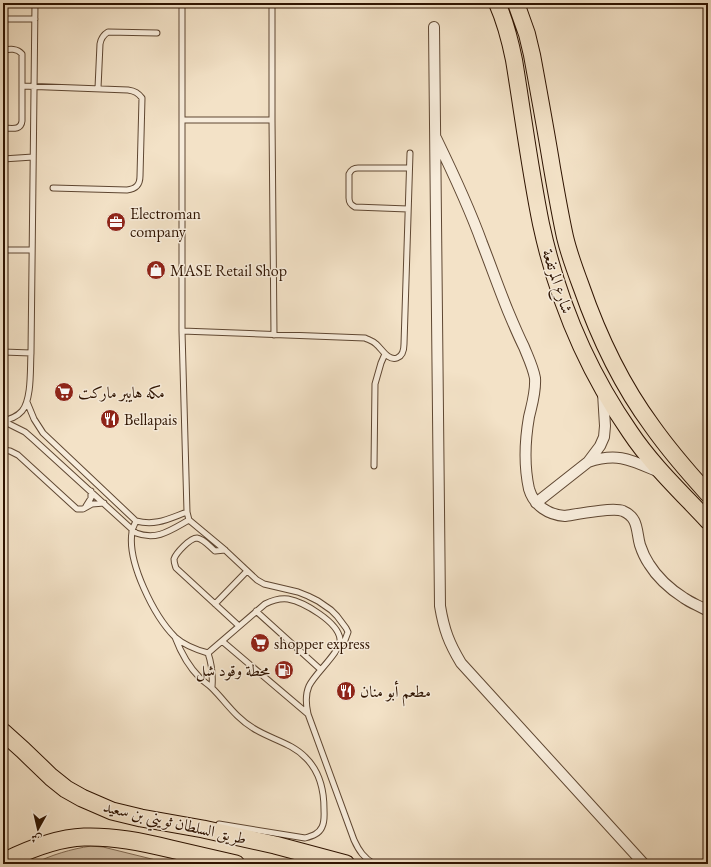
<svg xmlns="http://www.w3.org/2000/svg" width="711" height="867" font-family="'EB Garamond',Amiri,serif">
<rect width="100%" height="100%" fill="#f3e2c7"/>
<filter id="stains"><feTurbulence type="fractalNoise" baseFrequency=".005" numOctaves="4"/><feColorMatrix values="0 0 0 0 .2 0 0 0 0 .09 0 0 0 0 .02 0 0 0 .5 -.17"/></filter>
<radialGradient id="worn" r=".72"><stop offset=".6" stop-color="#630" stop-opacity="0"/><stop offset="1" stop-color="#630" stop-opacity=".3"/></radialGradient>
<path fill="#d2bfa5" stroke="#806952" d="M91 846 103 847 172 864H33C51 855 71 849 91 846Z"/>
<g fill="none" stroke-linecap="round" stroke-linejoin="round">
<g stroke="#5f4732" stroke-width="7">
<path id="service" d="M182 3V331L187 512 189 520 225 550 257 580 264 584 298 592 308 596 318 601 331 610 337 616 346 628 348 632 345 640 339 647
M272 3V120L274 335
M3 19H35
M3 50C10 49 17 48 22 54V121C21 131 11 128 3 128
M22 86 128 90C135 91 138 93 142 98L140 176C140 185 136 189 127 190L53 188
M98 88 100 44C101 38 103 35 108 32L157 33
M182 120H272
M3 159 33 157
M408 209 355 207C351 205 349 203 349 198V174C351 170 353 168 358 168H409
M3 250H32
M182 331 365 338C369 340 373 341 376 344 382 349 388 361 397 358 403 356 404 350 404 344L410 153
M3 352 31 353
M27 402 34 419 43 433 136 521C156 526 168 519 187 512
M3 421C10 419 17 417 22 411 32 399 30 368 31 353L35 3
M3 421 25 432 33 439 136 533C157 541 171 530 189 520
M3 450 10 451 18 455 77 509H83L92 504 104 503
M374 466 375 384 381 363 385 354
M86 506 91 498V491
M136 521C135 524 132 528 132 532 127 562 154 616 175 637 184 645 197 650 208 653
M225 550 215 551C210 547 204 539 197 538 190 538 176 553 174 559 174 563 175 565 176 568L239 626
M215 604 247 571
M256 611 320 669
M175 637C181 653 188 666 200 678 204 682 208 684 212 688 226 702 236 718 253 728 270 739 292 743 306 758 320 772 324 790 324 809 324 814 325 821 322 827 319 834 312 836 305 838L219 824
M222 641 308 714
M208 653 265 604C273 600 280 598 288 599 304 602 338 622 340 639 341 652 315 673 309 686 305 695 306 705 308 714L354 840C359 851 364 858 374 864
M208 653C212 665 213 675 212 687"/>
</g>
<g stroke="#5f4732" stroke-width="12">
<path id="minor" d="M434 27 440 606C444 630 449 643 461 663L644 864
M436 138C453 173 469 207 482 243 491 266 499 289 508 311 513 323 518 335 524 347 528 357 533 367 535 378 536 392 532 404 529 417 525 440 524 466 529 489 534 506 549 515 565 516 578 514 613 507 623 511 639 518 636 531 640 545 642 551 645 558 649 564 657 577 670 589 684 598 691 603 700 606 708 611
M588 462C618 452 631 460 659 472
M536 503 588 462 600 446 604 437 605 426 603 393"/>
</g>
<g stroke="#2e1300" stroke-width="18">
<path id="primary" d="M497 3C505 21 510 40 514 60 523 115 530 170 541 224 557 298 587 370 630 432 652 465 681 492 708 521
M516 3 527 34 532 55C539 93 546 131 552 168 556 191 560 214 565 237 569 254 575 270 581 286 598 335 621 384 652 426 669 450 688 472 708 494"/>
</g>
<g stroke="#2e1300" stroke-width="19">
<path id="trunk" d="M3 732 23 750 51 777 66 789 82 798 112 811 141 818 203 829 275 845 346 864
M3 862C27 850 56 838 84 837 113 836 142 842 171 849 193 854 214 859 236 864"/>
</g>
<use href="#service" stroke="#f7ecdb" stroke-width="5"/>
<use href="#minor" stroke="#f7ecdb" stroke-width="10"/>
<use href="#primary" stroke="#f3e2c7" stroke-width="16"/>
<use href="#trunk" stroke="#f3e2c7" stroke-width="17"/>
</g>
<defs>
<g id="office-disc" transform="scale(1)"><circle r="9.5" fill="#8f2418" stroke="#f7ecdb"/><path d="M-6-3h4V-5.5h4V-3h4V5H-6ZM-1-4.5V-3h2v-1.5ZM-6 0V1H6V0Z" fill="#fff"/></g>
<g id="shop-disc" transform="scale(1)"><circle r="9.5" fill="#8f2418" stroke="#f7ecdb"/><path d="M-5-2.5h2.3a2.7 3.5 0 0 1 5.4 0H5L5.5 6h-11ZM-1.5-2.5h3a1.5 2.3 0 0 0-3 0Z" fill="#fff"/></g>
<g id="supermarket-disc" transform="scale(1)"><circle r="9.5" fill="#8f2418" stroke="#f7ecdb"/><path d="M-6-5.5h2.5l.6 2H6L4.5 2H-2.5L-4.4-4H-6ZM-1.5 3.2a1.3 1.3 0 1 0 .1 0ZM3 3.2a1.3 1.3 0 1 0 .1 0Z" fill="#fff"/></g>
<g id="restaurant-disc" transform="scale(1)"><circle r="9.5" fill="#8f2418" stroke="#f7ecdb"/><path d="M-5-6h1v4h1v-4h1v4h1v-4h1v5L-1.5 .5V6h-2V.5L-5-1ZM5-6V6H3V1.5H1.5Q1.5-4 5-6Z" fill="#fff"/></g>
<g id="fuel-disc" transform="scale(1)"><circle r="9.5" fill="#8f2418" stroke="#f7ecdb"/><path d="M-5.5-6h7V0h2V4h1.3V-2.5L3-4.5l.8-.8L6-3V5H2.5V1h-1V6h-7ZM-4.2-4.7v3.2H.2V-4.7Z" fill="#fff"/></g>
</defs>
<g fill-rule="evenodd">
<use href="#office-disc" x="116" y="222"/>
<use href="#shop-disc" x="156" y="270"/>
<use href="#supermarket-disc" x="64" y="392"/>
<use href="#restaurant-disc" x="110" y="419"/>
<use href="#supermarket-disc" x="260" y="643"/>
<use href="#fuel-disc" x="284" y="670"/>
<use href="#restaurant-disc" x="346" y="691"/>
</g>
<g text-anchor="middle" stroke-width="3" stroke-linejoin="round" paint-order="stroke">
<g font-size="16" fill="#2e1300" stroke="#f7ecdb" text-anchor="start">
<text x="130" y="219">Electroman<tspan x="130" dy="18">company</tspan></text>
<text x="170" y="276">MASE Retail Shop</text>
<text x="78" y="398">مكه هايبر ماركت</text>
<text x="124" y="425">Bellapais</text>
<text x="274" y="649">shopper express</text>
<text x="270" y="676" text-anchor="end">محطة وقود شل</text>
<text x="360" y="697">مطعم أبو منان</text>
</g>
<g font-size="16" fill="#2e1300" stroke="#f7ecdb">
<text transform="translate(558 281) rotate(72)" y="6">شارع المرتفعة</text>
<text transform="translate(175 822) rotate(13)" y="6">طريق السلطان ثويني بن سعيد</text>
</g>
</g>
<rect width="711" height="867" fill="none" stroke="#f3e2c7" stroke-width="16"/>
<rect x="4" y="4" width="703" height="859" fill="none" stroke="#2e1300" stroke-width="2"/>
<rect x="8" y="8" width="695" height="851" fill="none" stroke="#2e1300"/>
<g transform="translate(38 829) rotate(188)" stroke="#f7ecdb" stroke-width="3" paint-order="stroke">
<path d="M0-3L7 15L0 10L-7 15Z" fill="#2e1300"/>
<text y="-6" font-size="11" font-weight="bold" text-anchor="middle" fill="#2e1300">ش</text>
</g>
<rect width="100%" height="100%" filter="url(#stains)"/>
<rect width="100%" height="100%" fill="url(#worn)"/>
</svg>
